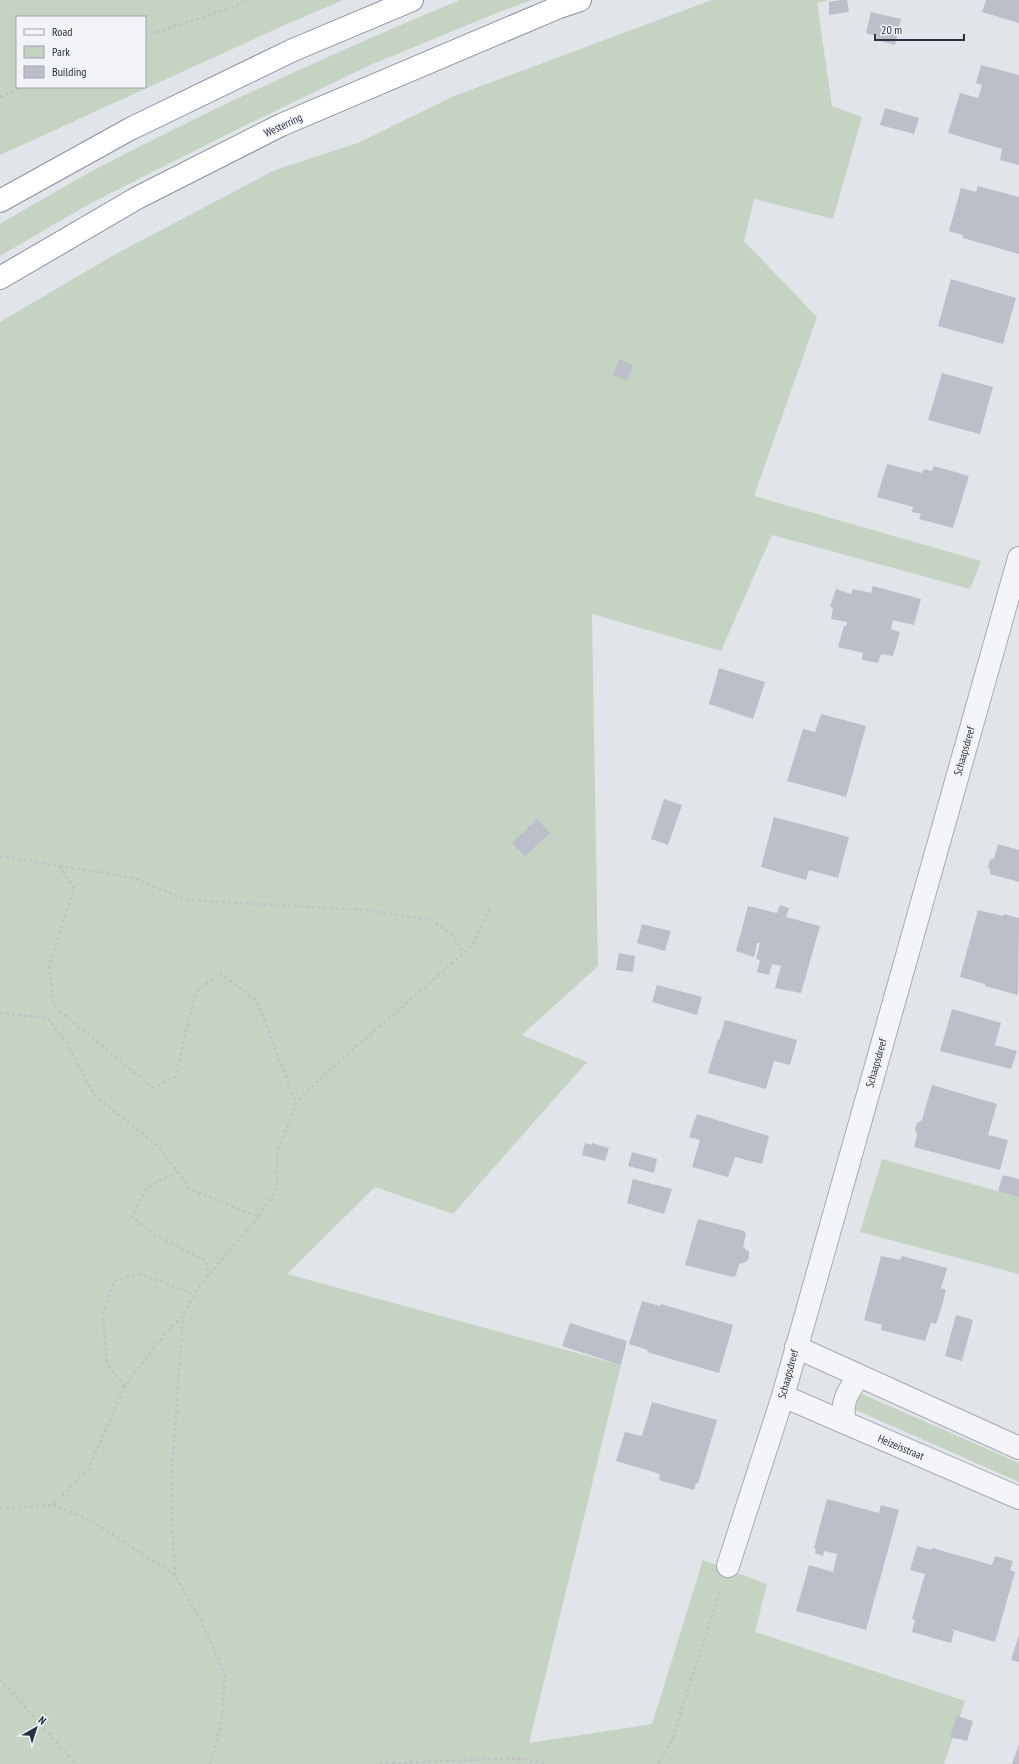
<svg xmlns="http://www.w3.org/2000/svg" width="1019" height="1764" font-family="'PT Sans Narrow',sans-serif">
<rect width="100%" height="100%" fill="#e1e4e9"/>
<path fill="#c5d3c3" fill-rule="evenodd" d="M0 0H343L287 24 0 155ZM17 17H145V87H17Z
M460 0H532L499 12 368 66 240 128 91 203 0 256V224C31 206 61 188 92 171 212 108 335 52 460 0Z
M712 0H830L817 3 832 106 862 117 833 219 754 199 744 241 817 317 754 496 981 561 970 589 772 535 721 651 592 614 598 966 522 1035 587 1062 453 1214 375 1187 287 1274 621 1365 529 1743 652 1724 703 1560 767 1584 755 1632 965 1701 944 1764H0V322L112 256 275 170 358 143 454 96Z
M882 1159 1019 1197V1274L860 1232Z
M862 1394 1019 1463V1482L856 1410 852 1403 855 1398Z"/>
<path fill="#bcbfc9" d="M841 0H847L849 12 829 15V2Z
M986 0H1019V23L982 12Z
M871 12 901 19 895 45 876 40 877 36 866 33Z
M981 65 1019 75V165L1000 160 1002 149 948 133 960 93 978 98 982 85 976 83Z
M885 108 919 118 914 134 880 125Z
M978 186 1019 197V254L963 238V235L949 231 961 188 976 192Z
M951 279 1016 298 1003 344 938 326Z
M619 359 633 365 627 380 613 375Z
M942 373 993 387 980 434 928 420Z
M887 464 922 473 924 469 932 471 934 466 969 476 953 528 919 519 921 514 912 512 913 507 877 497Z
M873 586 921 599 914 625 893 620 891 629 900 632 893 656 881 654 878 663 862 660 863 653 838 647 844 626H846L847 622 831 619 833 608 830 606 836 589 851 594 853 589 871 593Z
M719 668 765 682 753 719 709 704Z
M821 714 866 726 846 797 787 781 803 729 815 732Z
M664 799 682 805 668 845 651 839Z
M774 817 849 837 838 878 809 870 806 880 761 867Z
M537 819 550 833 525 856 512 843Z
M998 844 1019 850V882L990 874V870L988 867 990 860 994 858Z
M780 905 789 908 786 917 820 926 801 993 775 988 781 966 772 964 769 975 757 972 760 960 756 959 760 943H757L754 957 736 951 748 906 777 913Z
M978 910 1003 916 1004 914 1019 918 1018 995 985 986V984L960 977Z
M642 924 671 931 665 951 637 943Z
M619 953 635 956 633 972 616 970Z
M657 985 702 997 697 1015 652 1002Z
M952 1009 1001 1023 995 1045 1017 1051 1011 1069 940 1051Z
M725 1020 797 1040 790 1065 774 1061 766 1089 708 1073 718 1039 719 1040Z
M932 1085 997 1104 988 1135 1008 1140 1000 1170 914 1147 917 1134 915 1129 917 1123 922 1120Z
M697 1114 769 1136 762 1164 735 1157 728 1177 692 1167 700 1140 689 1137Z
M585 1143 592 1145V1143L609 1148 605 1161 582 1155Z
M632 1152 657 1159 654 1173 628 1166Z
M1003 1175 1019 1179V1197L998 1191Z
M633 1179 672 1189 664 1214 627 1203Z
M698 1219 744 1231 746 1234 743 1247 749 1252V1258L746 1262 739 1264 736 1275 733 1277 685 1265Z
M881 1256 900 1260 902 1256 947 1268 941 1288 946 1290 942 1306 936 1324 931 1323 925 1341 881 1330 882 1325 864 1320Z
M642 1301 660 1306 661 1304 733 1325 719 1373 647 1352 648 1350 629 1344Z
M956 1315 973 1320 962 1361 945 1356Z
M570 1323 627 1341 621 1365 562 1346Z
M652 1402 717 1420 698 1484 696 1483 694 1490 659 1480 660 1474 616 1461 625 1432 642 1436Z
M827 1499 879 1513 881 1505 899 1510 866 1630 796 1611 809 1565 833 1572 837 1554 824 1551 823 1556 815 1553 816 1549 814 1548Z
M917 1546 931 1550 932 1548 992 1565 995 1556 1013 1561 1010 1570 1015 1572 995 1642 951 1629 954 1631 951 1643 912 1632 915 1620 912 1619 925 1574 910 1570Z
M1019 1635V1662L1011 1660Z
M957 1716 973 1721 967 1741 950 1737Z
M1019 1744V1764H1012Z"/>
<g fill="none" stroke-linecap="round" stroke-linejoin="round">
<g stroke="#a7aab3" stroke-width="24">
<path id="minor" d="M796 1347 1019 1448
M783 1396 1019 1498
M846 1423C839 1404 848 1390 860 1376
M728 1566 783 1396 1019 558"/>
</g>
<g stroke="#8a909f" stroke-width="24">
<path id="trunk" d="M0 201 130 129 293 50 412 0
M0 278 137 198 281 125 559 7 580 0"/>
</g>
<path stroke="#c0c2c8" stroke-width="2.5" stroke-dasharray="3 3" stroke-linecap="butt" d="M145 36 230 8 247 0
M0 97 22 87
M0 856 134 878 186 900 365 910 433 920 454 937 464 953
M59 866 74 888 49 968 54 1006 153 1088 175 1077 196 992 220 973 257 1001 296 1103
M0 1013 47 1018 67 1043 94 1095 158 1146 190 1189 243 1211 259 1216 197 1289 183 1316 164 1335 125 1386 89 1468 53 1505 0 1508
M178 1172 147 1187 132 1217 153 1234 206 1261 209 1276
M259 1216 277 1189V1153L296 1103 327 1072 472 946 490 907
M125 1386 107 1364 103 1315 114 1281 140 1274 194 1294
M53 1505 90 1520 175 1575 200 1619 225 1674 221 1725 210 1764
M175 1575 172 1520V1469L183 1317
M0 1679 76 1764
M518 1758 520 1764
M380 1764 518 1758 548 1764
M658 1764 672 1740 720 1591"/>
<use href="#minor" stroke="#f4f5f8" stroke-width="22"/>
<use href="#trunk" stroke="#fff" stroke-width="22"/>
</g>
<g text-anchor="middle" stroke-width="3.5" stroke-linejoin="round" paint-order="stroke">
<g font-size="11" fill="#2b3040" stroke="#f1f3f7">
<text transform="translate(283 125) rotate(-25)" y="4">Westerring</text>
<text transform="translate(964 751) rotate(-74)" y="4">Schaapsdreef</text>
<text transform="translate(876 1063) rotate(-74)" y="4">Schaapsdreef</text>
<text transform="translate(788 1374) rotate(-75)" y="4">Schaapsdreef</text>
<text transform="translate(901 1447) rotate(23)" y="4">Heizeisstraat</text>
</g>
</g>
<rect x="16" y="16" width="130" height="72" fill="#f1f3f7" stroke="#a2a5ae"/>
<rect x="24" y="29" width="20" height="6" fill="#f4f5f8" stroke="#a2a5ae"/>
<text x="52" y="36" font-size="12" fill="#2b3040">Road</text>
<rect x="24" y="46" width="20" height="12" fill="#c5d3c3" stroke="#a2a5ae"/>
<text x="52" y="56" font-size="12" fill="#2b3040">Park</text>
<rect x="24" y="66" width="20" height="12" fill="#bcbfc9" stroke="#a2a5ae"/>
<text x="52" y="76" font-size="12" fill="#2b3040">Building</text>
<g transform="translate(36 1728) rotate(39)" stroke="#f1f3f7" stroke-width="3" paint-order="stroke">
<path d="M0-3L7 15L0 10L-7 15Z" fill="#2b3040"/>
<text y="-6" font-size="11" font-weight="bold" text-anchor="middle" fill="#2b3040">N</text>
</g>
<path d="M875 34v6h89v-6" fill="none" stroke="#2b3040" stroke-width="2"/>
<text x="881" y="34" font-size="12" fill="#2b3040" stroke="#f1f3f7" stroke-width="3" paint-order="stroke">20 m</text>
</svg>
